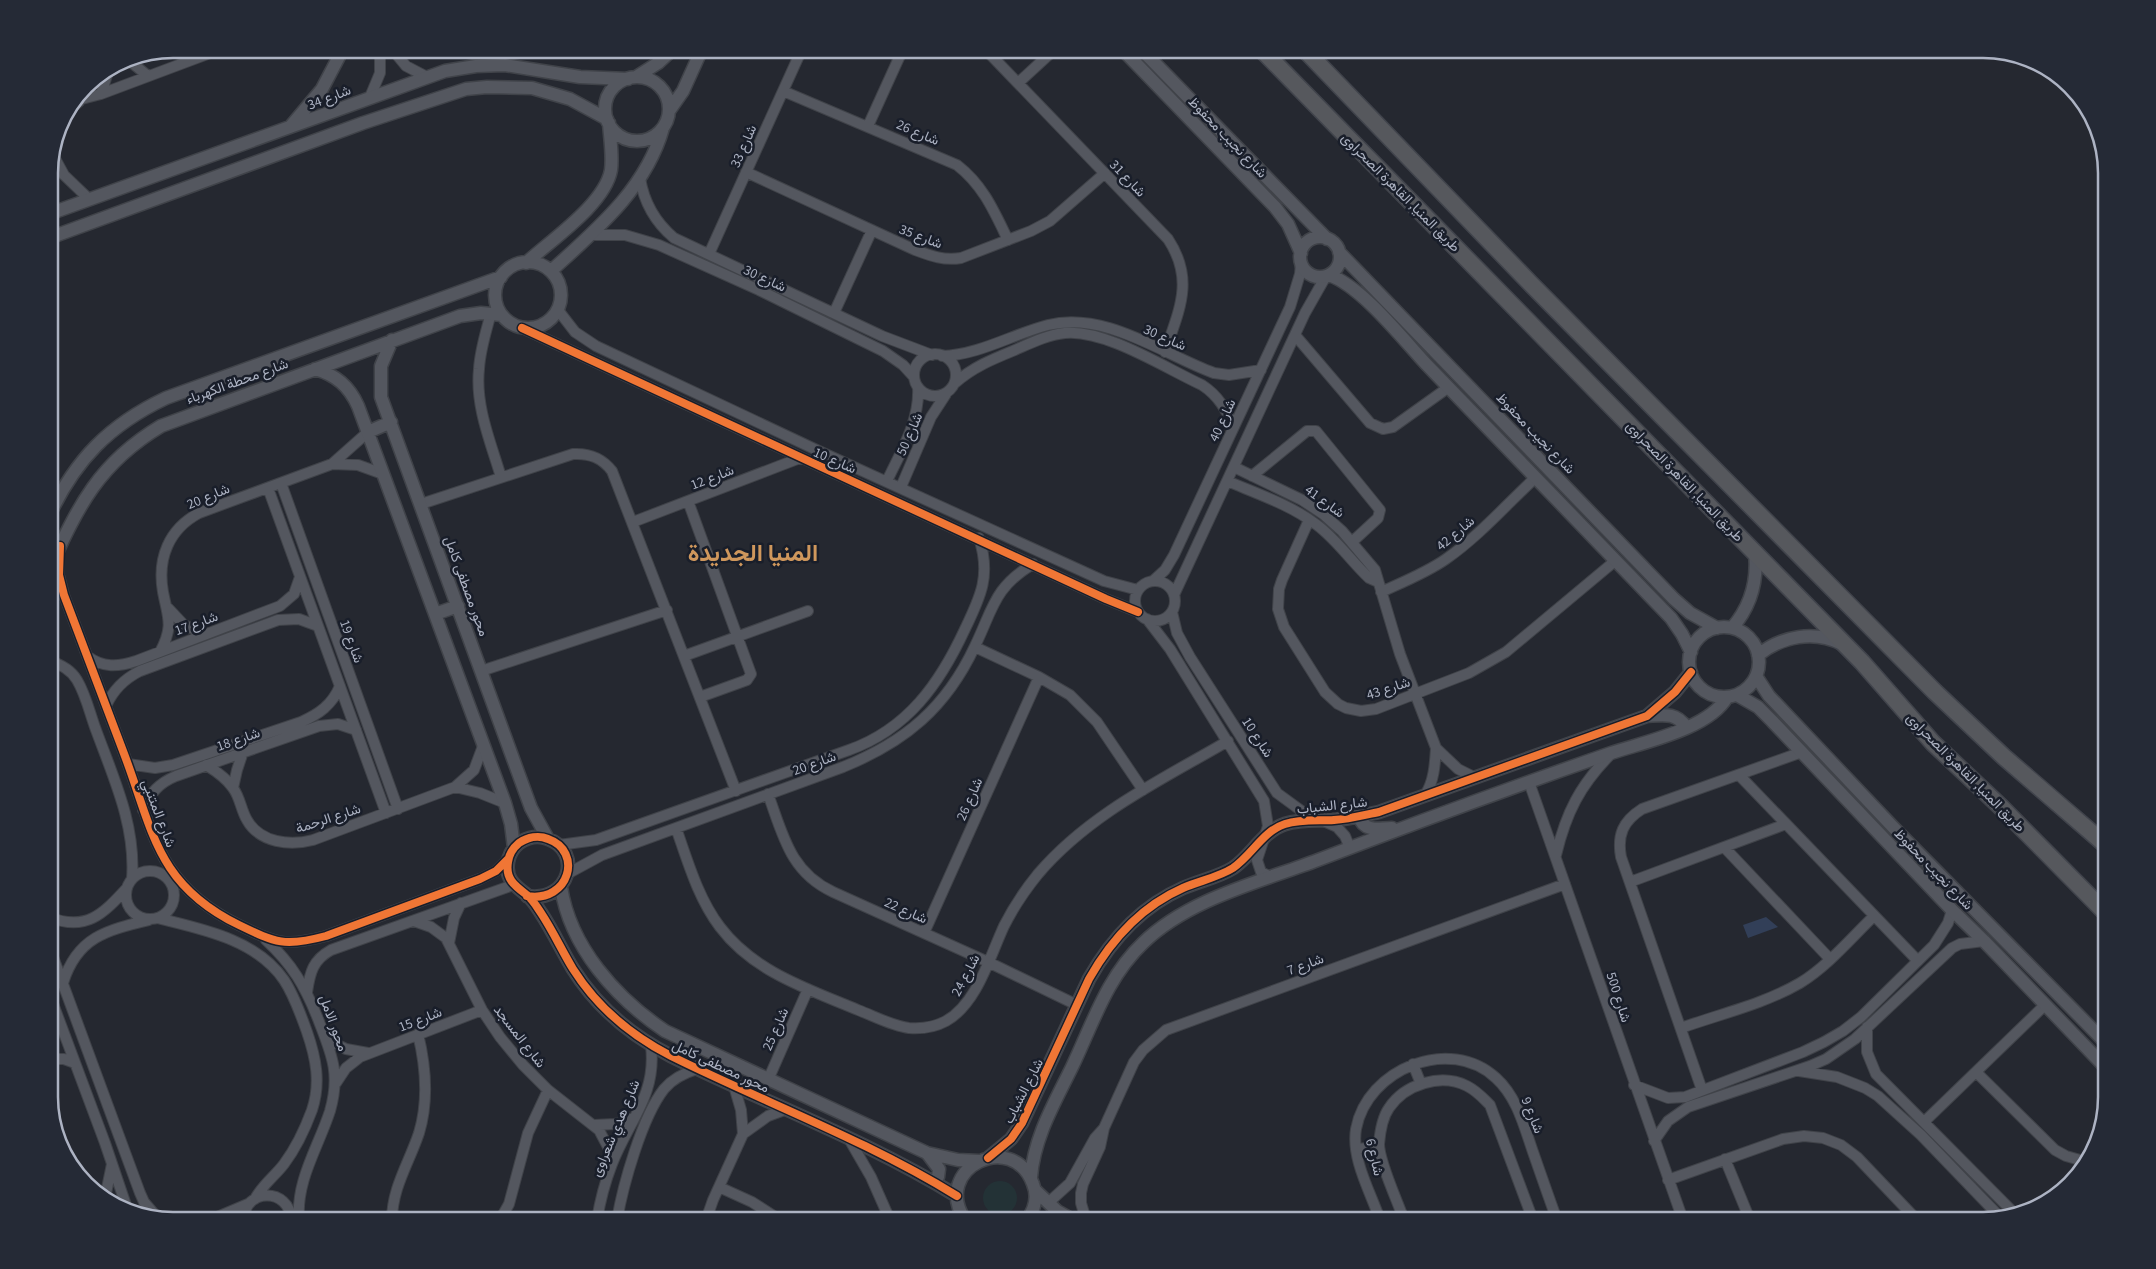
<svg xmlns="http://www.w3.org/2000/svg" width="2156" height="1269" font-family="'Source Sans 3',Vazirmatn,sans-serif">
<rect width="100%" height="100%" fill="#252830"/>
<path fill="#233236" d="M983 1198a17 17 0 1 1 34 0a17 17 0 1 1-34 0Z"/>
<path fill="#323f58" d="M1766 917 1778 927 1748 938 1743 925Z"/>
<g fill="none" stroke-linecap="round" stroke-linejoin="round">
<g stroke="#404349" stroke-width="12">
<path id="minor" d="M392 49 406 66 427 77
M985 49 1168 239C1195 280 1179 310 1165 352
M126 58 148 76
M1018 83 1055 49
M783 91 957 165C983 185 994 211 1008 240
M101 94 109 69
M370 97 380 73V49
M74 101 101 94 221 49
M68 111 80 101
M868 126 903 49
M52 153 64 175 89 199
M746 172 915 250C931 256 944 261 961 258L1031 231 1050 221 1105 173
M640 178C644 203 655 222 674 238L882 336 932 355
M591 235H625L659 245 759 290 883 351 903 365 914 377
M709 254 802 49
M558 310 575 332 596 346 821 452 1104 581 1138 590
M491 313C486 332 480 350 479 369 475 406 491 443 501 477
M834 313 872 230
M522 328 1106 599 1138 612
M1295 335 1370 423 1383 429 1393 427 1449 387
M914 375a21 21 0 1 1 42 0a21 21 0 1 1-42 0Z
M942 356C979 355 1013 334 1048 325 1106 311 1162 354 1214 373L1229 375 1261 370
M955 383C973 367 993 359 1015 350 1031 343 1047 335 1065 333 1105 329 1165 368 1202 385 1219 396 1226 410 1234 427
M332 464 358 465 383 474
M1234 467 1302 500 1323 514 1342 531 1375 570 1400 654 1436 748 1458 769 1474 777
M1252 476 1307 431H1316L1380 510 1378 518 1352 542
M887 481C901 451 920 421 918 387
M1227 481C1258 494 1291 505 1317 525 1337 540 1351 561 1369 578L1378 582
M281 483 398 809
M901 487 931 417 946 394
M268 488 386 813
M688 501 751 674 747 680 700 697
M421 504 573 454C590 453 602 458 612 471L736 791
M1309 520 1282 580 1279 589 1278 609 1284 627 1325 692 1338 704 1346 708 1361 711 1376 709 1469 673 1506 652 1615 561
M633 522 800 458
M59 551V575L64 595C84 647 103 699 123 751 153 829 155 884 239 925 276 943 285 947 326 936L480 879 496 871 508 859
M1153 581 1165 570 1174 555 1290 307 1300 274 1301 263
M1135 601a20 20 0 1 1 40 0a20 20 0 1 1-40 0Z
M1381 592C1403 582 1426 573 1446 559 1479 536 1506 505 1535 478
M1174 595 1305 313 1326 276
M168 608 184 625 205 634
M1172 612 1177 633 1190 657 1277 793 1303 812 1337 827 1345 836 1350 848
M1147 619 1170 649 1264 801 1268 826 1257 860 1261 872 1271 877
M975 647 1039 677 1070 695 1097 722 1143 790
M160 652C174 626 168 618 163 592 157 558 169 529 199 513L332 464 368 432
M87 656C103 668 118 667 136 661L280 606 294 594 300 577
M684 656 808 611
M49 661C60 664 71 670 77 680 86 695 90 714 96 730 114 779 136 826 132 879
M481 671 667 610
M106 706C113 690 124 679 140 671L278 620 299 619 318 626
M128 764 155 768 173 765 301 722C319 714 332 705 340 686
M206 765C216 771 227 779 233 788 240 797 241 810 247 820 260 843 290 846 313 840L455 787 474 770 483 746
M1739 775 1918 961
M1529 782 1683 1220
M455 787 480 793 505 803
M233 788 237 770 243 752
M768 794C783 835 790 872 833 892L988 962 1077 1005
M1425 795C1434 782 1435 764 1436 748
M143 810C150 793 159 783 176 776L319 726 338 724 356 730
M676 828C688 862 698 898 720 927 754 972 808 989 858 1010 874 1016 892 1026 909 1028 922 1029 935 1027 946 1021 977 1004 990 956 1004 926 1013 908 1025 890 1038 874 1089 814 1161 780 1228 741
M559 845 596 840 849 750C908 729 940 683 965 629 981 596 991 575 979 538
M1724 847 1830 959
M1556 855C1566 813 1580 785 1611 754
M126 895a24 24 0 1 1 48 0a24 24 0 1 1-48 0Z
M567 874 602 855 843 767C905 742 946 708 975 646 993 609 994 587 1033 564
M1630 882 1786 824
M49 917C86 932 103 914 127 888
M157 918C201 929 256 939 284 980 294 995 301 1015 307 1032 316 1058 321 1083 312 1110 305 1129 296 1148 284 1164 275 1176 262 1185 255 1199
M414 921 431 927 446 938 482 1010 500 1037 523 1065 548 1090 599 1130 609 1149 612 1163
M924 933 1039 677
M266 940C292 964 305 986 318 1019 331 1053 341 1073 330 1111 318 1148 296 1180 299 1220
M449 943 454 918 461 903
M49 946 140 1193 144 1202 156 1216
M63 983C77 937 107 930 149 920
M307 992C310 972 313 960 331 950L513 885
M49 993 105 1143 127 1208
M1867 1027V1052L1876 1074 2013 1212
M1681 1028C1720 1014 1764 1004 1800 983 1828 966 1851 938 1874 916
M49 1035 55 1027 58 1018
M327 1040 346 1049 368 1053
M49 1059H64L75 1063
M1413 1064 1421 1084
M1799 1071 1837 1077 1865 1088 1878 1096 1921 1135 1999 1216
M1976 1072 2055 1150 2066 1156 2087 1162
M768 1080 808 989
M336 1083 346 1068 360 1057 482 1010
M1634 1085 1668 1098 1685 1097 1803 1052 1824 1042 1843 1031 1861 1017 1934 945 1948 923 1952 910
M734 1086 741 1110 743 1134
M1702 1090 1621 857C1617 835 1623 821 1642 809L1802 752
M1924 1122 2045 1005
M594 1125 615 1124 634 1118
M849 1139 871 1177 890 1220
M1654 1141 1668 1121 1688 1107 1810 1066 1826 1059 1855 1039 1952 948 1960 944 1984 941
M1356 1149 1379 1147
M1725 1159 1750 1220
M1668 1180 1783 1139 1804 1136 1823 1138 1841 1145 1857 1157 1917 1220
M719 1187 752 1202 780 1220
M105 1198 112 1164
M1048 1203 1070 1183 1095 1138 1104 1128
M210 1220 250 1203
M244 1220C243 1188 290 1187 291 1220
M392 1220C392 1188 409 1163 419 1133 429 1100 426 1067 418 1034
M500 1220 509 1204 528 1133 548 1090
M597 1220C600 1201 605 1182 612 1164 628 1122 657 1095 651 1046
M617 1220C623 1185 642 1117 664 1089 673 1078 684 1073 697 1069
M706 1220 713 1200 743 1134 768 1116 787 1109
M1086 1220 1081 1203V1193L1083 1184 1100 1147 1104 1128 1134 1062 1143 1050 1166 1030 1565 884
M1380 1220C1371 1193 1351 1159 1356 1129 1367 1069 1450 1035 1496 1078 1517 1097 1524 1126 1533 1152 1541 1175 1549 1198 1557 1220
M1404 1220C1398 1202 1379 1162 1379 1144 1380 1132 1382 1118 1389 1108 1405 1084 1441 1073 1467 1086 1477 1091 1483 1098 1490 1105L1533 1220"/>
</g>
<g stroke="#404349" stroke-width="15">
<path id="tertiary" d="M1122 49 1275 207 1288 224 1301 253
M1141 49 1327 239
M636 77 658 63 673 49
M605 109a32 32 0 1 1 64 0a32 32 0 1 1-64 0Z
M669 111 683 91 702 49
M290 127 322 89 343 49
M49 214 445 71 476 66 505 65 580 77 628 79
M1300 257a20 20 0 1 1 40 0a20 20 0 1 1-40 0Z
M49 238 363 123 466 89 487 87 532 88 570 99 607 119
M1339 252 1674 599 1690 613 1717 628
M495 295a33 33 0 1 1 66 0a33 33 0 1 1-66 0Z
M526 263C551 240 605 204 611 170 613 155 610 138 609 123
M551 271C596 230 646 189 663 128
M1329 275C1361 286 1402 338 1426 364 1508 448 1589 533 1671 618L1682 634 1691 652
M392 340 381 366V397L531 808 548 839
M315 369C336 375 349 386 358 406L505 803 511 824 514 848
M368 432 391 422
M49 516C75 460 109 425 166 398L501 277
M49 570C78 506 99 463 161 426L460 316 481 313 502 315
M435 614 458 606
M1689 662a35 35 0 1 1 70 0a35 35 0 1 1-70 0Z
M1732 628C1751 606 1758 582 1755 553
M1758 655C1782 636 1814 630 1842 644
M1756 676 1769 696 1892 826 2107 1044
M1737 695 1758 707 1772 721 1952 910 1984 941 2107 1069
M1647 716C1663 715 1676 712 1686 727
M1359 816C1363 832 1379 829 1392 828
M561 887C570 947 616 998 665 1031L927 1153 958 1160 979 1161
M527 896C570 903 583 851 548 839 539 835 528 837 519 843 513 848 509 855 508 862 505 879 515 886 527 895 533 900 537 907 541 913 553 931 562 951 573 969 597 1007 632 1036 671 1056 766 1103 866 1140 957 1196
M927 1153 939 1169 938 1177 932 1181
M988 1158 1011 1139 1022 1123 1089 979C1111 940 1142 906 1183 888 1199 881 1219 877 1233 868 1252 855 1263 831 1285 824 1301 819 1318 821 1334 820 1349 819 1364 815 1379 812L1647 716 1675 692 1691 672
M1031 1177C1034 1137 1055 1102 1072 1067 1093 1023 1107 977 1143 943 1188 899 1260 882 1318 860 1415 823 1513 787 1611 753 1644 742 1709 729 1727 697
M1035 1190 1057 1211 1073 1220
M965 1220C931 1168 1013 1129 1033 1184 1038 1196 1035 1209 1027 1220"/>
</g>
<g stroke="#41444c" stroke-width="19">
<path id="trunk" d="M1261 49 1862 662 1933 743 2001 807 2107 914
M1304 49 1530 283 1935 692 2004 757 2107 846"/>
</g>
<use href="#minor" stroke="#54575f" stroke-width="10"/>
<use href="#tertiary" stroke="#54575f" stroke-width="12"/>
<use href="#trunk" stroke="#56585d" stroke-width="16"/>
<g stroke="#191e2a" stroke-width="11">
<path id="cycleway" d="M522 328 1106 599 1138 612
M60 546 59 575 64 595C84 647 103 699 123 751 153 829 155 884 239 925 276 943 285 947 326 936L480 879 496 871 508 859
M527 896C570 903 583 851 548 839 539 835 528 837 519 843 513 848 509 855 508 862 505 879 515 886 527 895 533 900 537 907 541 913 553 931 562 951 573 969 597 1007 632 1036 671 1056 766 1103 866 1140 957 1196
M988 1158 1011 1139 1022 1123 1089 979C1111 940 1142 906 1183 888 1199 881 1219 877 1233 868 1252 855 1263 831 1285 824 1301 819 1318 821 1334 820 1349 819 1364 815 1379 812L1647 716 1675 692 1691 672"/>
</g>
<use href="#cycleway" stroke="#f07635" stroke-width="8"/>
</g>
<g text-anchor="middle" stroke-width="5" stroke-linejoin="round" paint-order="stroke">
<g font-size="14" fill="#adb3c3" stroke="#191e2a">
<text transform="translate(329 97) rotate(-21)" y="5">شارع 34</text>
<text transform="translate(918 132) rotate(23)" y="5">شارع 26</text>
<text transform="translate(1228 137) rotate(46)" y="5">شارع نجيب محفوظ</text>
<text transform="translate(743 146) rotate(-66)" y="5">شارع 33</text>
<text transform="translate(1128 178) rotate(46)" y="5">شارع 31</text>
<text transform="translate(1401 192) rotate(45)" y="5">طريق المنيا, القاهرة الصحراوى</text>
<text transform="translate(921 236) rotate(21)" y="5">شارع 35</text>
<text transform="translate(765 278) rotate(25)" y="5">شارع 30</text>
<text transform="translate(1165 337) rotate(24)" y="5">شارع 30</text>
<text transform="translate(237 381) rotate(-20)" y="5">شارع محطة الكهرباء</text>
<text transform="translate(1222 420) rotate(-65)" y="5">شارع 40</text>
<text transform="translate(1536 433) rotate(46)" y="5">شارع نجيب محفوظ</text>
<text transform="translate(909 434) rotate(-66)" y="5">شارع 50</text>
<text transform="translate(835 460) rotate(24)" y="5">شارع 10</text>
<text transform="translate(712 477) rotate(-21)" y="5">شارع 12</text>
<text transform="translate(1685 481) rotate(46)" y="5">طريق المنيا, القاهرة الصحراوى</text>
<text transform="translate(208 496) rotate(-23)" y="5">شارع 20</text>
<text transform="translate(1325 501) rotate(36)" y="5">شارع 41</text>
<text transform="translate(1455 533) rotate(-40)" y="5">شارع 42</text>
<text transform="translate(467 586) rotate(70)" y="5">محور مصطفى كامل</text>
<text transform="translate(196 623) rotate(-20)" y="5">شارع 17</text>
<text transform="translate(352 641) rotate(70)" y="5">شارع 19</text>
<text transform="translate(1388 688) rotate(-18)" y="5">شارع 43</text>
<text transform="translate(1258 737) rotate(57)" y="5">شارع 10</text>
<text transform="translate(238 739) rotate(-19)" y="5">شارع 18</text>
<text transform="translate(814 763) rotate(-20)" y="5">شارع 20</text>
<text transform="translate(1966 772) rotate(45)" y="5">طريق المنيا, القاهرة الصحراوى</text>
<text transform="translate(969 799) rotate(-66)" y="5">شارع 26</text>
<text transform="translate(1332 805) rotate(-6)" y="5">شارع الشباب</text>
<text transform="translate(159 813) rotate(69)" y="5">شارع المتنبي</text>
<text transform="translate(328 818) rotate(-18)" y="5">شارع الرحمة</text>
<text transform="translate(1934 869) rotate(46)" y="5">شارع نجيب محفوظ</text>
<text transform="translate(906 910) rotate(24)" y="5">شارع 22</text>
<text transform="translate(1305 964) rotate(-20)" y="5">شارع 7</text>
<text transform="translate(965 975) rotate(-62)" y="5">شارع 24</text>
<text transform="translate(1619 997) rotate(72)" y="5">شارع 500</text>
<text transform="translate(420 1019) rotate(-21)" y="5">شارع 15</text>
<text transform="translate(334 1023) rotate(70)" y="5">محور الامل</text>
<text transform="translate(775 1029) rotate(-66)" y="5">شارع 25</text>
<text transform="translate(520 1036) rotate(52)" y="5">شارع المسجد</text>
<text transform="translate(721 1066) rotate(25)" y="5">محور مصطفى كامل</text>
<text transform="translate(1023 1091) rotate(-63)" y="5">شارع الشباب</text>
<text transform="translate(1533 1115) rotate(68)" y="5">شارع 9</text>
<text transform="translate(615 1128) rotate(-67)" y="5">شارع هدي شعراوى</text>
<text transform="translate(1375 1157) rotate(77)" y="5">شارع 6</text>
</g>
<g font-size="24" font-weight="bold" fill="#cf975c" stroke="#191e2a">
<text x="753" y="561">المنيا الجديدة</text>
</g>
</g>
<path d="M0 0H2156V1269H0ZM173 58H1983A115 115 0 0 1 2098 173V1097A115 115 0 0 1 1983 1212H173A115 115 0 0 1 58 1097V173A115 115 0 0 1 173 58Z" fill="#252a36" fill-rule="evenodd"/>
<path fill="none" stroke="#adb3c3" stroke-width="2.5" d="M173 58H1983A115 115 0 0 1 2098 173V1097A115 115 0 0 1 1983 1212H173A115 115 0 0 1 58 1097V173A115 115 0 0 1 173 58Z"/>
</svg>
